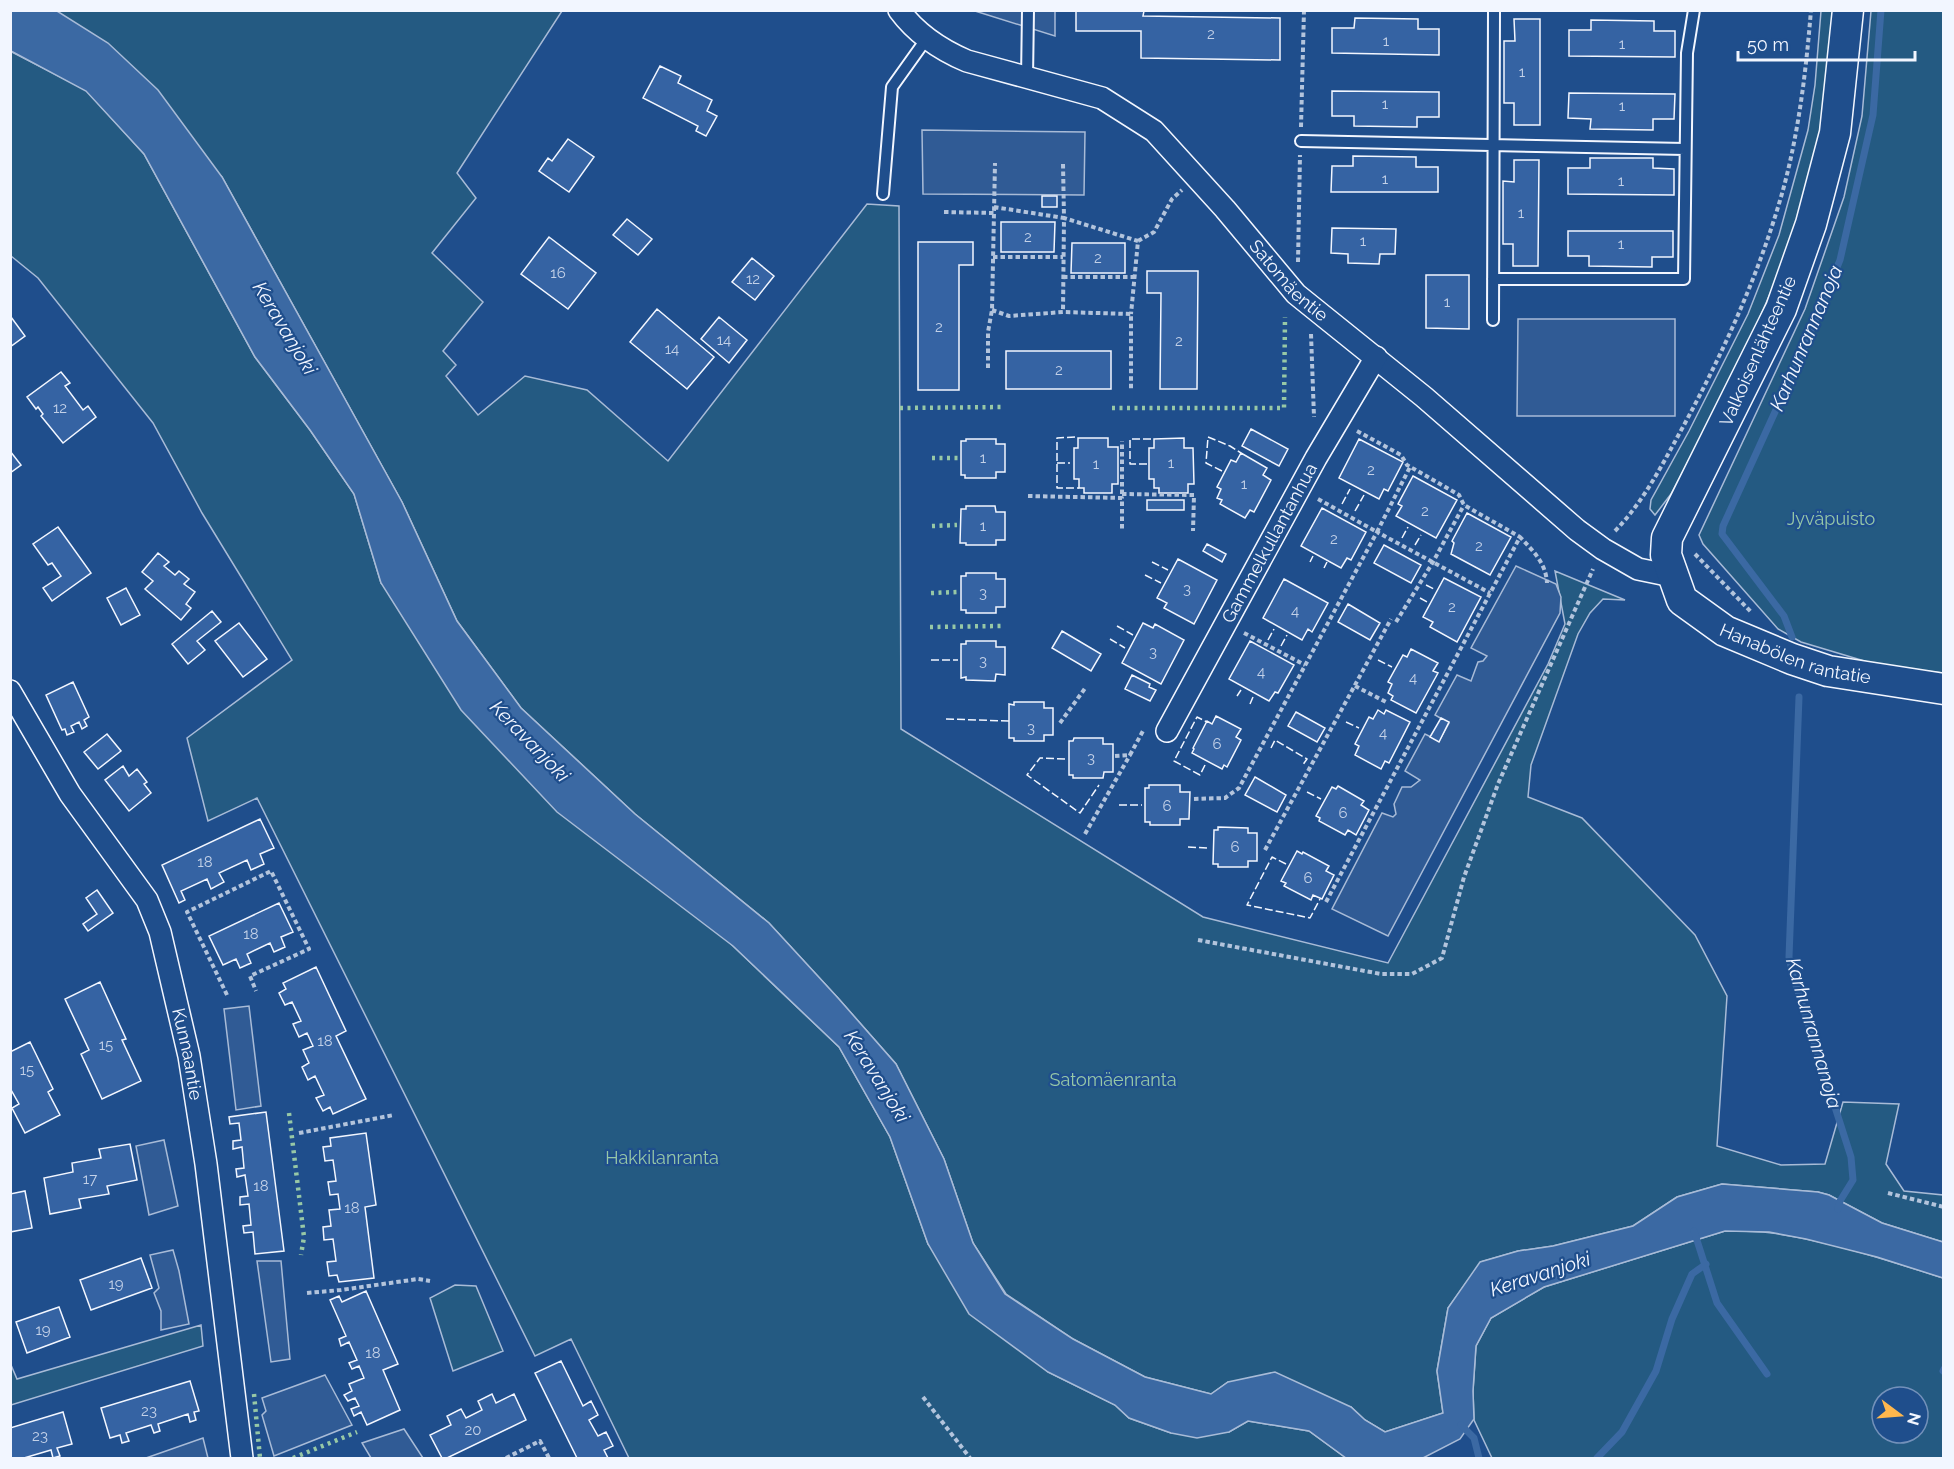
<svg xmlns="http://www.w3.org/2000/svg" width="1954" height="1469" font-family="Raleway,sans-serif">
<rect width="100%" height="100%" fill="#1f4e8c"/>
<path fill="#245a82" stroke="#a8bbd7" stroke-width="1.5" fill-rule="evenodd" d="M57 11H562L457 173 476 198 432 253 483 302 443 351 456 365 446 376 478 415 525 376 587 390 668 461 867 204 899 206 901 729 1203 917 1388 963 1548 664 1565 624 1555 571 1625 600 1603 599 1590 613 1578 634 1531 765 1528 797 1582 818 1695 935 1727 996 1717 1146 1781 1165 1825 1164 1843 1102 1899 1104 1886 1164 1904 1191 1943 1195V1242L1882 1223 1829 1195 1818 1192 1722 1184 1677 1197 1633 1226 1553 1246 1518 1251 1481 1262 1448 1308 1437 1371 1443 1413 1385 1432 1365 1420 1351 1407 1228 1382 1211 1394 1145 1377 1073 1339 1006 1294 973 1243 944 1159 896 1064 838 998 769 923 635 814 521 708 457 621 402 502 222 177Z
M1821 11H1834L1817 155 1796 234 1743 356 1671 494 1655 515 1650 509 1651 500 1689 431 1748 314 1779 235 1808 130 1815 85Z
M1871 11H1943V673L1881 666 1801 642 1778 629 1703 544 1699 535 1805 309 1844 197 1862 116Z
M10 51 86 90 144 154 255 357 310 430 354 494 381 583 733 946 839 1047 890 1137 928 1244 1048 1372 1115 1405 1129 1418 1171 1433 1229 1432 1248 1421 1309 1431 1346 1458H629L571 1339 535 1356 257 798 208 821 187 738 292 660 202 513 153 423 38 278 11 256Z
M1725 1231C1740 1231 1756 1231 1772 1233 1830 1241 1887 1260 1943 1278V1458H1492L1474 1420 1473 1391 1476 1346 1491 1318 1544 1287ZM1882 1397H1918V1433H1882Z
M455 1285 476 1286 503 1351 453 1371 430 1298Z
M201 1325 203 1346 11 1405V1365L17 1379Z"/>
<path fill="#305b95" stroke="#a8bbd7" stroke-width="1.5" d="M975 11H1055V36Z
M922 130 1085 132 1084 195 923 194Z
M1518 319H1675V416H1517Z
M1516 566 1556 584 1561 597 1560 613 1388 936 1332 909 1382 813 1393 817 1396 814 1394 804 1402 787H1411L1420 780 1405 771 1425 734 1439 741 1449 723 1435 715 1457 675 1471 681 1478 662 1483 661 1487 656 1471 648Z
M249 1006 261 1106 236 1110 224 1009Z
M164 1140 178 1206 149 1215 136 1146Z
M173 1250 179 1271 189 1324 161 1330V1311L154 1293 159 1288 150 1255Z
M257 1261H281L290 1359 271 1362Z
M325 1375 352 1425 274 1456 262 1415 266 1411 262 1398Z
M404 1429 423 1458H371L362 1443Z
M203 1438 208 1458H146Z"/>
<path fill="#3b69a3" stroke="#a8bbd7" stroke-width="1.5" d="M10 11H57L108 43 158 90 222 177 402 502 457 621 521 708 635 814 769 923 838 998 896 1064 944 1159 973 1243 1005 1294 1073 1339 1145 1377 1211 1394 1228 1382 1275 1372 1351 1407 1365 1420 1385 1432 1443 1413 1437 1371 1448 1308 1480 1262 1518 1251 1553 1246 1633 1226 1677 1197 1722 1184 1818 1192 1829 1195 1882 1223 1943 1242V1278L1877 1257 1806 1239 1769 1232 1725 1231 1544 1287 1491 1318 1476 1346 1473 1391 1474 1419 1460 1439 1423 1458H1346L1309 1431 1248 1421 1229 1432 1197 1438 1171 1433 1129 1418 1115 1405 1048 1372 969 1314 928 1244 890 1137 839 1047 733 946 557 812 461 710 381 583 354 494 310 430 255 357 144 154 86 91 11 51Z"/>
<g fill="none" stroke-linecap="round" stroke-linejoin="round">
<path stroke="#3b69a3" stroke-width="7" d="M1792 637 1784 616 1722 534 1723 526 1801 355 1840 260 1873 115 1881 10
M1799 697 1789 957 1793 976 1851 1157 1853 1180 1840 1201 1838 1209
M1694 1231 1717 1303 1767 1374
M1943 1371 1944 1369
M1461 1425 1474 1438 1479 1458
M1597 1458 1622 1432 1656 1371 1672 1319 1692 1274 1706 1264"/>
</g>
<path fill="#3563a3" stroke="#f2f6ff" stroke-width="1.5" d="M1076 10 1144 11 1143 16 1280 18V60L1141 58V31H1076Z
M1355 18 1418 19V29H1439V55L1332 53V28H1354Z
M1514 19H1540V125H1514V103H1504V41H1515Z
M1591 20 1654 21V31H1675V57L1569 56V30H1591Z
M660 66 681 76 678 83 712 100 707 111 717 116 706 136 696 131 698 126 643 98Z
M1332 91 1439 92V117H1417V127L1354 126V116H1332Z
M1569 93 1675 94 1674 119H1653V130L1590 129 1591 119 1568 118Z
M568 139 594 157 569 192 539 171 548 158 552 161Z
M1353 156 1416 157V167H1438V192H1331L1332 166H1353Z
M1590 158H1653V168L1674 169V195L1568 194V168H1590Z
M1514 160H1539L1538 266H1513V244H1503V181L1514 182Z
M1042 196H1057V207H1042Z
M627 219 652 239 638 255 613 235Z
M1001 222H1055L1054 252H1001Z
M1332 228 1396 229 1395 254H1380L1379 264 1348 263V254L1331 253Z
M1568 231H1673V257H1652V267L1589 266V256H1568Z
M549 237 596 273 568 309 521 274Z
M918 242H973V265H959V390H918Z
M1072 243H1125V273H1071Z
M752 258 774 276 755 300 732 282Z
M1147 271H1198L1197 389H1160L1161 293H1147Z
M1426 275H1469V329L1426 328Z
M657 309 714 357 687 389 630 342Z
M11 317 25 336 10 347V318Z
M719 317 747 340 729 363 701 339Z
M1006 351H1111V389H1006Z
M61 372 70 383 65 386 83 410 88 406 96 417 63 443 41 416 43 414 38 407 36 409 27 397Z
M1251 429 1288 449 1279 466 1242 446Z
M1078 438H1108V447H1118V484H1112V493H1084V488H1079V479H1074V448H1078Z
M1184 438V448H1193L1194 484H1188V493H1159V488H1154V479H1149V448H1154V439Z
M966 439H996V444H1005V472H996V478H965V475H961V441H966Z
M1359 439 1403 462 1388 491 1384 489 1379 499 1339 478Z
M10 451 21 465 10 473Z
M1241 453 1267 468 1263 475 1271 480 1254 512 1250 510 1245 518 1220 504 1222 500 1217 498 1221 489 1217 487 1231 460 1236 462Z
M1413 476 1457 500 1436 538 1396 516 1402 506 1398 504Z
M1147 500H1184V510H1147Z
M966 506H995L996 512H1005V540H996V545H966V543H960L961 509H966Z
M1322 508 1366 532 1351 560 1347 558 1341 568 1301 546Z
M1467 513 1511 537 1490 575 1451 554 1454 543 1452 541Z
M58 527 91 573 52 601 43 588 61 576 52 563 48 565 33 544Z
M1207 544 1226 554 1222 562 1203 551Z
M1384 545 1421 565 1411 583 1374 563Z
M158 553 169 562 164 566 175 575 179 571 189 579 184 584 195 592 186 604 191 608 181 620 145 589 153 581 142 572Z
M1178 559 1217 580 1194 624 1164 608 1167 603 1157 598Z
M966 573H996V579H1005V607H996V613H966V610H961V576H966Z
M1444 578 1481 597 1457 642 1430 627 1433 622 1423 617Z
M1284 579 1328 603 1312 632 1308 629 1302 640 1263 618Z
M126 588 140 615 121 625 107 598Z
M1348 604 1380 623 1370 640 1338 622Z
M212 611 221 622 197 641 205 650 188 664 172 644Z
M239 623 267 659 243 677 215 641Z
M1143 623 1153 628 1155 624 1184 640 1161 684 1122 663Z
M1062 631 1101 654 1091 671 1052 648Z
M966 641H996V647H1005V675L996 674 995 681 966 680V677L961 678V644H966Z
M1250 641 1294 665 1278 693 1275 692 1269 701 1229 679Z
M1411 649 1438 663 1433 671 1438 673 1416 713 1391 700 1393 696 1388 693 1392 684 1388 682 1403 655 1407 657Z
M1132 675 1150 684 1149 687 1156 690 1150 701 1125 689Z
M73 682 89 717 84 720 87 726 82 729 79 722 71 726 74 732 67 735 65 729 62 730 46 695Z
M1014 702H1044V708H1053V735H1044V741H1014V738H1009V704L1014 705Z
M1378 710 1384 714 1386 710 1410 722 1389 763 1385 761 1381 769 1355 755 1359 746 1355 744 1369 717 1373 719Z
M1296 712 1325 728 1317 742 1288 726Z
M1216 716 1241 729 1236 737 1241 740 1227 767 1224 765 1222 769 1192 753 1194 749 1193 748 1207 721 1212 724Z
M1441 718 1449 722 1439 742 1430 737Z
M107 734 121 751 98 769 84 752Z
M1074 738H1103V744H1113V772H1104L1103 778H1073V775H1069V741H1073Z
M123 766 129 776 137 769 147 782 144 784 151 793 129 811 105 780Z
M1255 777 1286 795 1277 812 1245 795Z
M1149 785H1180V792H1190L1189 819H1180V825H1150V822H1145V788H1149Z
M1338 786 1364 801 1361 805 1369 810 1356 835 1348 830 1345 835 1319 821 1320 818 1316 816 1332 787 1336 789Z
M260 819 274 848 260 854 264 864 251 870 247 860 219 873 224 882 211 889 207 879 181 891 185 900 179 903 162 865Z
M1218 827 1248 828V833H1257V861H1248V867H1218V864H1213L1214 830H1218Z
M1297 851 1302 854 1303 852 1329 866 1326 871 1334 875 1322 899 1313 895 1311 900 1284 886 1286 883 1281 881Z
M97 890 113 913 88 931 83 924 97 914 86 898Z
M279 903 293 932 281 937 285 947 274 952 270 943 247 954 251 963 240 968 236 959 223 965 209 936Z
M316 967 346 1031 336 1036 366 1099 333 1114 330 1107 323 1111 316 1098 324 1095 315 1076 308 1080 302 1067 309 1063 303 1050 313 1046 307 1033 299 1037 293 1024 301 1021 292 1002 285 1005 279 993 286 989 283 983Z
M100 982 126 1039 122 1040 141 1081 102 1099 81 1054 89 1050 65 999Z
M30 1042 53 1089 48 1092 60 1115 25 1133 12 1108 19 1104 10 1088V1052Z
M266 1112 284 1251 255 1254 253 1232 244 1233 243 1226 251 1225 249 1204 240 1205V1197L248 1196 245 1175 237 1177 236 1169 244 1168 242 1147 233 1149V1141L241 1140 239 1123 230 1124 229 1117Z
M366 1133 376 1205 365 1207 374 1278 339 1282 337 1275 329 1276 327 1262 336 1261 333 1239 324 1240 323 1227 331 1226 329 1210 340 1209 338 1194 330 1195 328 1182 336 1181 333 1160 325 1161 323 1147 331 1146 330 1138Z
M130 1144 137 1180 107 1186 109 1194 79 1199 81 1208 50 1214 44 1178 73 1172 72 1163 101 1158 99 1149Z
M25 1191 32 1228 10 1232V1194Z
M141 1258 152 1288 91 1310 80 1280Z
M366 1291 398 1364 383 1370 400 1410 367 1425 361 1412 354 1416 351 1409 359 1406 355 1398 348 1401 344 1395 352 1391 349 1384 364 1378 359 1366 352 1369 349 1363 357 1360 349 1342 341 1346 339 1339 346 1336 330 1300 339 1296 342 1302Z
M59 1307 70 1337 27 1353 16 1322Z
M561 1361 583 1406 591 1401 598 1415 589 1420 598 1436 606 1432 613 1446 604 1450 608 1458H577L535 1373Z
M190 1381 199 1411 194 1412 196 1420 190 1422 188 1414 158 1424 160 1431 154 1433 151 1425 126 1433 129 1441 122 1443 120 1435 110 1438 101 1408Z
M492 1394 496 1403 514 1394 526 1420 447 1458H442L430 1435 451 1425 447 1416 461 1409 466 1418 482 1410 478 1401Z
M63 1412 72 1444 57 1448 60 1456 53 1458 51 1450 24 1458H10V1428Z"/>
<g fill="none" stroke-linecap="round" stroke-linejoin="round">
<g stroke="#f2f6ff" stroke-width="14">
<path id="lane" d="M1027 78 1028 10
M1301 141 1685 149
M883 194 892 87 927 38
M1493 279H1684L1687 53 1694 10
M1493 320 1494 10"/>
</g>
<g stroke="#f2f6ff" stroke-width="24">
<g id="street">
<path id="s1" d="M899 10C916 33 941 50 967 61L1102 98 1154 131 1225 209 1296 294 1424 397 1577 530 1603 549 1638 569 1672 576"/>
<path id="s2" d="M10 691 70 794 147 900 160 932 189 1056 206 1164 242 1458"/>
<path id="s3" d="M1167 731 1316 458 1376 357"/>
</g>
</g>
<g stroke="#f2f6ff" stroke-width="33">
<g id="secondary">
<path id="s4" d="M1848 10 1835 133 1811 224 1781 309 1667 538 1666 555 1682 600 1725 631 1792 659 1828 671 1944 689"/>
</g>
</g>
<path stroke="#b3c4dc" stroke-width="4" stroke-dasharray="4.5 3" stroke-linecap="butt" d="M1301 127 1304 10
M1063 164 1064 218 1138 241 1131 314
M994 207 1064 218 1063 312
M944 212 994 213
M1138 241 1154 232 1172 199 1182 190
M993 257H1063
M1298 262 1300 155
M1063 277H1134
M992 310 1009 316 1063 312 1131 314V389
M1311 334 1314 417
M988 368V332L992 310 995 163
M1357 431 1401 455 1407 465 1459 495 1464 505 1520 537
M1122 494 1194 495 1193 531
M1122 494V441
M1028 496 1122 498V530
M1318 499 1377 532 1410 467
M1615 531C1645 500 1663 463 1684 425 1724 351 1760 272 1783 190 1799 131 1806 71 1811 10
M1695 554 1752 613
M1396 622 1433 562 1464 505
M1244 633 1305 665
M1355 686 1386 702
M1060 723 1086 687
M1115 756 1130 755 1144 729
M1194 799 1225 798 1239 788 1377 532 1490 593
M1085 834 1130 755
M1265 850 1391 619
M1326 902 1520 537C1533 551 1546 563 1547 583
M1198 940 1381 974H1412L1442 958 1464 877 1498 784 1593 569
M227 995 187 912 271 871 309 949 250 976 256 991
M299 1133 394 1115
M1888 1193 1944 1207
M307 1293 341 1290 418 1279 430 1281
M923 1397 970 1458
M506 1458 540 1441 549 1458"/>
<use href="#lane" stroke="#1f4e8c" stroke-width="10"/>
<use href="#street" stroke="#1f4e8c" stroke-width="21"/>
<use href="#secondary" stroke="#1f4e8c" stroke-width="30"/>
<path stroke="#97c8a6" stroke-width="4.5" stroke-dasharray="3 4.5" stroke-linecap="butt" d="M900 408 1003 407
M1112 408H1284L1285 317
M932 458H958
M932 526 957 525
M931 593 957 592
M930 627 1001 626
M289 1113 304 1237 301 1255
M254 1394 260 1458
M293 1458 357 1432"/>
<path stroke="#f2f6ff" stroke-width="1.5" stroke-dasharray="8 3" stroke-linecap="butt" d="M1075 437 1057 438V488H1079
M1057 463H1070
M1147 464H1130V439H1151
M1222 471 1206 463 1208 437 1230 446 1241 453
M1342 504 1350 489
M1355 511 1364 495
M1402 538 1408 527
M1415 545 1421 535
M1152 562 1168 570
M1310 562 1313 556
M1324 568 1327 562
M1145 575 1161 583
M1426 585 1434 589
M1420 598 1427 602
M1117 626 1133 635
M1110 639 1125 648
M1268 640 1274 629
M1281 646 1287 635
M931 660H958
M1378 660 1392 667
M1237 696 1241 690
M1250 704 1253 697
M946 719 1009 721
M1346 722 1359 728
M1271 748 1275 740 1307 759 1302 766
M1065 759 1040 758 1027 775 1080 813 1099 785
M1205 765 1200 775 1174 761 1197 717 1207 722
M1307 792 1321 799
M1119 805H1142
M1188 847 1209 848
M1286 864 1272 857 1247 905 1310 918 1320 899"/>
</g>
<g text-anchor="middle" stroke-width="4.5" stroke-linejoin="round" paint-order="stroke">
<g font-size="15" fill="#c3d1e8">
<text x="1211" y="39">2</text>
<text x="1386" y="46">1</text>
<text x="1622" y="49">1</text>
<text x="1522" y="77">1</text>
<text x="1385" y="109">1</text>
<text x="1622" y="111">1</text>
<text x="1385" y="184">1</text>
<text x="1621" y="186">1</text>
<text x="1521" y="218">1</text>
<text x="1028" y="242">2</text>
<text x="1363" y="246">1</text>
<text x="1621" y="249">1</text>
<text x="1098" y="263">2</text>
<text x="558" y="278">16</text>
<text x="753" y="284">12</text>
<text x="1447" y="307">1</text>
<text x="939" y="332">2</text>
<text x="724" y="345">14</text>
<text x="1179" y="346">2</text>
<text x="672" y="354">14</text>
<text x="1059" y="375">2</text>
<text x="60" y="413">12</text>
<text x="983" y="463">1</text>
<text x="1171" y="468">1</text>
<text x="1096" y="469">1</text>
<text x="1371" y="475">2</text>
<text x="1244" y="489">1</text>
<text x="1425" y="516">2</text>
<text x="983" y="531">1</text>
<text x="1334" y="544">2</text>
<text x="1479" y="551">2</text>
<text x="1187" y="594">3</text>
<text x="983" y="598">3</text>
<text x="1452" y="612">2</text>
<text x="1295" y="616">4</text>
<text x="1153" y="657">3</text>
<text x="983" y="666">3</text>
<text x="1261" y="677">4</text>
<text x="1413" y="683">4</text>
<text x="1031" y="733">3</text>
<text x="1383" y="738">4</text>
<text x="1217" y="749">6</text>
<text x="1091" y="763">3</text>
<text x="1167" y="811">6</text>
<text x="1343" y="818">6</text>
<text x="1235" y="852">6</text>
<text x="205" y="867">18</text>
<text x="1308" y="883">6</text>
<text x="251" y="939">18</text>
<text x="325" y="1046">18</text>
<text x="106" y="1050">15</text>
<text x="27" y="1075">15</text>
<text x="90" y="1184">17</text>
<text x="261" y="1191">18</text>
<text x="352" y="1213">18</text>
<text x="116" y="1289">19</text>
<text x="43" y="1335">19</text>
<text x="373" y="1358">18</text>
<text x="149" y="1416">23</text>
<text x="473" y="1435">20</text>
<text x="40" y="1441">23</text>
</g>
<g font-size="18" fill="#f2f6ff" stroke="#1f4e8c">
<text dy="6" stroke="none"><textPath href="#s1" startOffset="489">Satomäentie</textPath></text>
<text transform="translate(1758 351) rotate(-66)" y="6">Valkoisenlähteentie</text>
<text dy="6" stroke="none"><textPath href="#s3" startOffset="214">Gammelkullantanhua</textPath></text>
<text dy="6" stroke="none"><textPath href="#s4" startOffset="756">Hanabölen rantatie</textPath></text>
<text dy="6" stroke="none"><textPath href="#s2" startOffset="410">Kunnaantie</textPath></text>
</g>
<g font-size="18" fill="#97c8a6" stroke="#1f4e8c">
<text x="1831" y="525">Jyväpuisto</text>
<text x="1113" y="1086">Satomäenranta</text>
<text x="662" y="1164">Hakkilanranta</text>
</g>
<g font-size="20" font-style="italic" fill="#f2f6ff" stroke="#1f4e8c">
<text transform="translate(285 328) rotate(59)" y="7">Keravanjoki</text>
<text transform="translate(1806 338) rotate(-67)" y="7">Karhunrannanoja</text>
<text transform="translate(530 741) rotate(46)" y="7">Keravanjoki</text>
<text transform="translate(1814 1033) rotate(74)" y="7">Karhunrannanoja</text>
<text transform="translate(877 1076) rotate(58)" y="7">Keravanjoki</text>
<text transform="translate(1540 1274) rotate(-18)" y="7">Keravanjoki</text>
</g>
</g>
<rect width="1954" height="1469" fill="none" stroke="#f2f6ff" stroke-width="24"/>
<g transform="translate(1900 1415) rotate(106)"><circle r="28" fill="#1f4e8c" stroke="#7391ba" stroke-width="1.5"/>
<path d="M0-4.5L10 22L0 15L-10 22Z" fill="#ffb74d"/>
<text y="-9" font-size="16" font-weight="bold" text-anchor="middle" fill="#f2f6ff">N</text>
</g>
<path d="M1738 51v9h177v-9" fill="none" stroke="#f2f6ff" stroke-width="3"/>
<text x="1747" y="51" font-size="18" fill="#f2f6ff" stroke="#1f4e8c" stroke-width="4.5" paint-order="stroke">50 m</text>
</svg>
